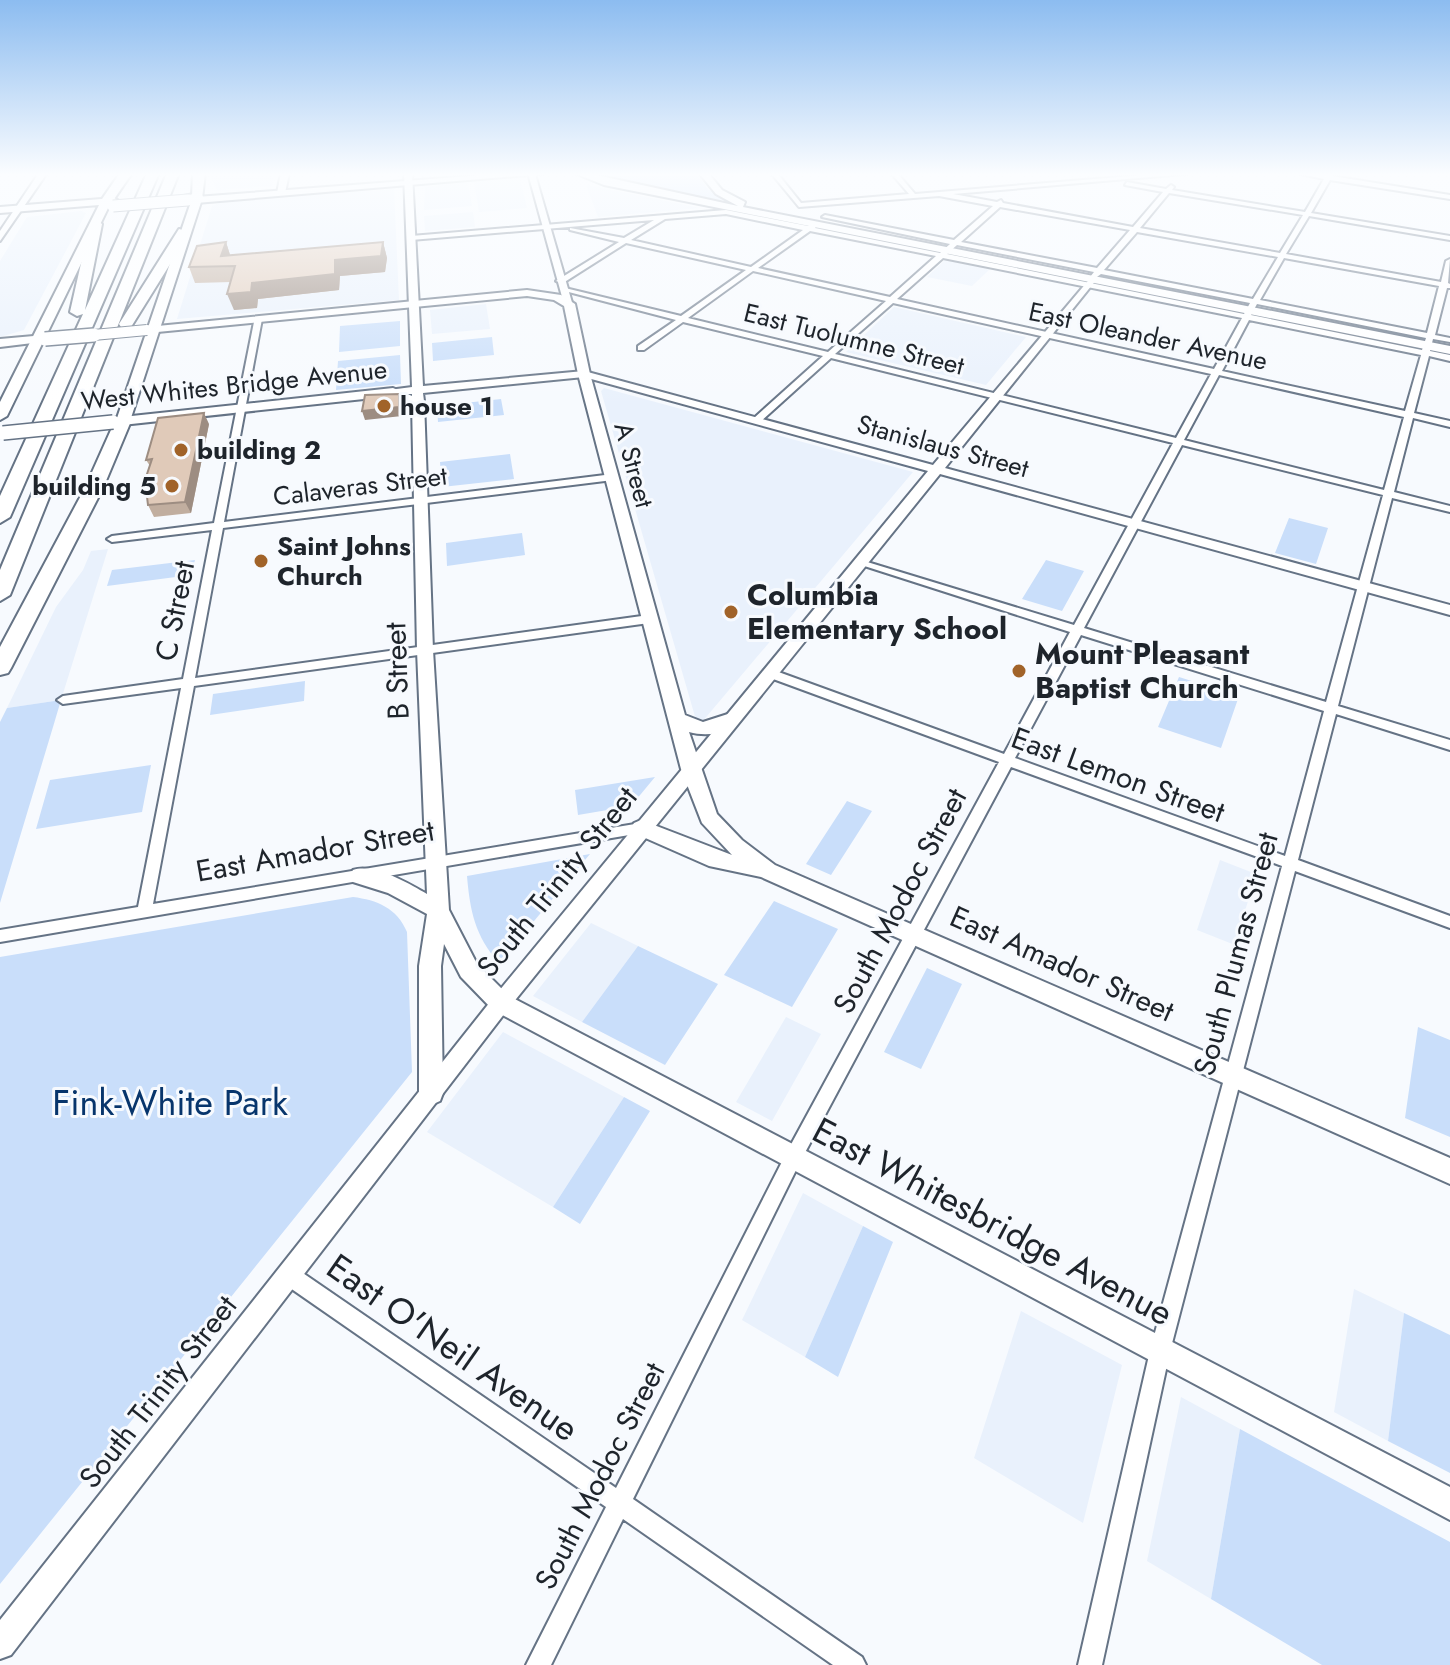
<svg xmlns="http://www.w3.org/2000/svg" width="1450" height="1665" font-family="Jost,sans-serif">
<rect width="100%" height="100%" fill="#f7fafe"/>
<path fill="#e9f1fc" d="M213 173H275L272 186 217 190 211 178Z
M520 178 527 208 479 212 474 181Z
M468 182 472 206 424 210 425 187Z
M586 185 646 197 700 208 598 217Z
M394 189 399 300 177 319 212 206 224 201Z
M81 211 86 213 24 330 0 337V261L27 217Z
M473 212 475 227 425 231 424 216Z
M945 260 990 269 972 286 927 277Z
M486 304 490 329 432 334 430 310Z
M894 307 1026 337 986 385 846 352Z
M604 388 913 472 702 722 696 720 601 391Z
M108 549 61 700 7 708 56 607 83 570 91 551Z
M1220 860 1256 874 1235 945 1197 930Z
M591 923 638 946 582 1022 533 996Z
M786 1017 821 1034 772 1121 736 1102Z
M503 1032 624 1097 553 1207 427 1132Z
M803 1193 863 1226 805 1357 742 1320Z
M1354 1289 1404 1313 1388 1441 1334 1412Z
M1021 1311 1122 1365 1083 1523 974 1458Z
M1181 1397 1240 1429 1211 1599 1147 1561Z"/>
<path fill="#c9defa" d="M588 173H697L708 189 729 202Z
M400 321V346L339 352 340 326Z
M492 337 494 355 433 361 432 343Z
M400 355 401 384 336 390 338 361Z
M501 399 504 415 438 422 437 406Z
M510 454 514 479 442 487 440 462Z
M1289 518 1328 528 1316 564 1275 553Z
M522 533 525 555 447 566 446 543Z
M195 560 191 575 107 586 112 570Z
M1046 560 1084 571 1062 611 1022 599Z
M1179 677 1239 696 1221 748 1158 727Z
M305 681 304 701 210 715 213 694Z
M61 700 53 727 0 903V722L7 708Z
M151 765 142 812 36 829 50 780Z
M655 777 631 806 578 815 575 790Z
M847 801 872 811 831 875 806 864Z
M590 854 499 963C475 936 470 911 467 876Z
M353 897C377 900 397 908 407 932L412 1072 0 1584V957Z
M774 901 838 929 792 1007 724 975Z
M638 946 718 984 665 1065 582 1022Z
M927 968 962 984 921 1069 884 1052Z
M1418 1027 1450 1040V1137L1405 1118Z
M624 1097 650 1111 580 1224 553 1207Z
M863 1226 893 1242 838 1377 805 1357Z
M1404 1313 1450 1335V1473L1388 1441Z
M1240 1429 1450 1542V1665H1322L1211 1599Z"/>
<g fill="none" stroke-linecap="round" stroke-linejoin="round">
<g stroke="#657385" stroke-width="4">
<path id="minor" d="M771 173H777L801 203 909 194 891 173H897L915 194 1168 173H1196L953 194 997 202 1001 200 1003 203 1133 227 1163 192 1125 185 1127 182 1166 189 1171 185 1174 187 1172 190 1305 212 1324 179 1296 173 1326 175 1328 173H1334L1332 176 1450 195V199L1330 180 1311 213 1450 236V240L1309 216 1286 254 1441 282 1446 261 1450 259 1448 283 1450 284V288H1447L1435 335 1450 338V342L1433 339 1430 351 1450 355V361L1429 356 1414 413 1450 421V427L1413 418 1394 492 1450 506V512L1392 498 1338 706 1450 740V750L1336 714 1298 860 1450 916V928L1295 871 1170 1351 1102 1665H1078L1150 1351 1282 866 1011 767 800 1162 633 1499 862 1657 866 1665H833L623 1519 551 1665H526L606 1507 283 1283 280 1276 283 1269 290 1266 297 1269 616 1488 788 1150 999 762 765 676 763 673 769 669 773 670 1004 754 1070 632 855 563 860 560 864 561 1074 625 1173 443 831 358 760 422H754V418L823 356 683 322 644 350H638V346L676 320 561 290 565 288 681 316 746 270 626 243 563 283 556 281 619 242 570 230V228L624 238 654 220 411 240 408 238 411 236 726 210 808 226 814 223 817 225 815 228 940 253 950 244 822 217 825 215 954 240 993 206 939 196 799 207ZM1169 193 1303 215 1280 253 1140 228ZM1000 207 1130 230 1097 268 961 242ZM726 214 803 230 751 267 631 240 665 219ZM810 231 936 256 890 297 758 268ZM1137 232 1278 257 1253 299 1104 270ZM957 245 1094 272 1090 277 1094 279 1101 274 1250 303 1244 314 947 254ZM943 258 1242 318 1214 369 897 299ZM1284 258 1439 286 1427 333 1260 300ZM753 271 886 301 828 352 688 318ZM893 303 1211 374 1176 438 835 354ZM1257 304 1426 338 1422 350 1251 315ZM1249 320 1421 355 1405 411 1222 371ZM1219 375 1404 417 1384 490 1184 440ZM1182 445 1383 495 1326 702 1084 628ZM1081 635 1324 711 1285 856 1015 758Z
M255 317 262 319 224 522 613 474 618 477 613 480 223 528 195 678 649 615 655 619 649 623 194 686 153 904 641 823 646 824 648 828 646 832 641 833 0 942V930L138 907 181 688 63 704 57 700 63 696 183 679 212 530 112 542 107 539 112 536 214 523Z"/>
</g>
<g stroke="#657385" stroke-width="4">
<path id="tertiary" d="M39 173H47L0 241V231Z
M281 173H289L285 193 281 195 277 193Z
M404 173H412L423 386 584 371 933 465 1093 275 1098 278 1096 280 945 468 1450 605V615L940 474 508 1009 11 1655 0 1659V1620L494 997 928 471 584 377 423 393 424 401 418 404 412 401V394H389V390L412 387Z
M528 173 535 174 573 306 564 304Z"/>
</g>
<g stroke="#657385" stroke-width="4">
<path id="secondary" d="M511 173H552L196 203 191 200 196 197Z
M574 173H587L738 206 716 194 699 173H708L722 190 745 202 743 207 1450 346V354L604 185Z
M527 290 561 295 575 304 590 374 685 715 703 722 731 713 740 719C729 734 707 737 689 732L717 814 742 840 775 865 1450 1158V1184L761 877 709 866 634 833 631 828 634 823 641 820 732 855 702 823 681 769 578 374 564 306 554 300 527 296 147 333 141 330 147 327Z
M45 335 51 339 49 341 0 347V339Z
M393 388 424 401 433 650 449 910 477 964 509 996 1450 1487V1520L493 1010 461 977 444 944 441 966 443 1093 440 1101 431 1105 422 1101 419 1093V966L427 914 388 893 353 882 350 876 353 870C374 863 408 883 427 894L417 650 412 403 392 396 113 426 106 422 113 418Z"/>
</g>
<g stroke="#657385" stroke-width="4">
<path id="primary" d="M198 193 203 196 130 421 128 424H118L116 421 192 199 184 196Z
M114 198 119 201 110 204 7 416 0 420V402L99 205 0 213V207Z"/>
</g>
<g stroke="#657385" stroke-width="4">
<path id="motorway" d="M120 173H132L110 205H102L100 202Z
M147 173H159L10 517 0 523V496L83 314 77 316 70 312 90 224 96 220 102 224 85 310Z
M167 173H179L10 595 0 601V570Z
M193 173H205L202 199 192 196Z
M179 229 190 232 131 327H121L119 324Z
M123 416 131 421 103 488 11 668 8 673 0 675V647L85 488 115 421Z"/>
</g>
<use href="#minor" fill="#fff" fill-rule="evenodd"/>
<use href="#tertiary" fill="#fff" fill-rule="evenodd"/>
<use href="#secondary" fill="#fff" fill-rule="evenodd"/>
<use href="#primary" fill="#fff" fill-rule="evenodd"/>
<use href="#motorway" fill="#fff" fill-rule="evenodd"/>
<g stroke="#657385" stroke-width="12" stroke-linecap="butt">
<path id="secondary-bridge-far1" d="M72 337 147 330"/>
</g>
<g stroke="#657385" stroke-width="16" stroke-linecap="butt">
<path id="secondary-bridge" d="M45 339 94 335
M3 433 113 422"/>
</g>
<g stroke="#657385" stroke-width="13" stroke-linecap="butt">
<path id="primary-bridge" d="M113 206 188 200"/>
</g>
<use href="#secondary-bridge-far1" stroke="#fff" stroke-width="10"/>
<use href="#secondary-bridge" stroke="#fff" stroke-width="13"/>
<use href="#primary-bridge" stroke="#fff" stroke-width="11"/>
</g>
<path fill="#c1ae9f" d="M226 242 230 255 383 242 387 258 385 272 340 276 339 290 258 299 257 308 234 310 231 282 195 283 189 267Z
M209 424 191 513 154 517 148 505 150 466 146 460Z"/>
<path fill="#9d8d82" d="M226 242 231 258 221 256Z
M383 242 387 258 385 272 340 276 339 290 258 299 257 308 234 310 227 294 252 283 335 260Z
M399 394 401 402 402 416 365 420 362 411Z
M204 413 209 424 191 513 185 502Z"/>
<path fill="#e0cab9" stroke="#9d8d82" stroke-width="2" d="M226 242 221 256 383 242 381 256 335 260V274L252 283 251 292 227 294 235 266 189 267 197 246Z
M399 394V407L362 411 365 395Z
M204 413 185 502 148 505 145 480 152 459 146 460 158 418Z"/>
<linearGradient id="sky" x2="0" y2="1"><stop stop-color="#8cbcf0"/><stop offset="0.43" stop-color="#fbfdff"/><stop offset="1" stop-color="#fbfdff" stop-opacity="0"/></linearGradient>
<rect width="1450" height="406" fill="url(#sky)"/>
<g fill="#a16329" stroke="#f7fafe" stroke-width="3">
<circle cx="384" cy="406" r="8"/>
<circle cx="181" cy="450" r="8"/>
<circle cx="172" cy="486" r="8"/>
<circle cx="261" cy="561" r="8"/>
<circle cx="731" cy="612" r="8"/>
<circle cx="1019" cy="671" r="8"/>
</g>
<g text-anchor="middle" stroke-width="6" stroke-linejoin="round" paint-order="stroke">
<g font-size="26" fill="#1e242b" stroke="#f7fafe">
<text transform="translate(1148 336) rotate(12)" y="9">East Oleander Avenue</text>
<text transform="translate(854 339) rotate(14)" y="9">East Tuolumne Street</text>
<text transform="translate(234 385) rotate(-6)" y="9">West Whites Bridge Avenue</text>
<text transform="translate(943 446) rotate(15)" y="9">Stanislaus Street</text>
<text transform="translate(634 465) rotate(75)" y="9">A Street</text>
<text transform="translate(360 486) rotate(-7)" y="9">Calaveras Street</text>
</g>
<g font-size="26" font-weight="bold" fill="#1e242b" stroke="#f7fafe" text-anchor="start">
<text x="400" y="415">house 1</text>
<text x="197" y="459">building 2</text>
<text x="156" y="495" text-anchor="end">building 5</text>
<text x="277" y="555">Saint Johns<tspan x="277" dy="30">Church</tspan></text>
</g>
<g font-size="30" font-weight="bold" fill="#1e242b" stroke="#f7fafe" text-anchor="start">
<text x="747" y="605">Columbia<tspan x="747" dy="34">Elementary School</tspan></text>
<text x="1035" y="664">Mount Pleasant<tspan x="1035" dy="34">Baptist Church</tspan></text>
</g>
<g font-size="30" fill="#1e242b" stroke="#f7fafe">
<text transform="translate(175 611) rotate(-79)" y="10">C Street</text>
<text transform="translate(397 671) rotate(-92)" y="10">B Street</text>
<text transform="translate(1118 775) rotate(20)" y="10">East Lemon Street</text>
<text transform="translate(315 851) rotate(-10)" y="10">East Amador Street</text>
<text transform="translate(557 882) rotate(-51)" y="10">South Trinity Street</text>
<text transform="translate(900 901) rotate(-62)" y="10">South Modoc Street</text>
<text transform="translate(1236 954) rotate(-75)" y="10">South Plumas Street</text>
<text transform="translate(1062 964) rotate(24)" y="10">East Amador Street</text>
<text transform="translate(158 1392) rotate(-52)" y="10">South Trinity Street</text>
<text transform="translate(600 1476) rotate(-63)" y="10">South Modoc Street</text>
</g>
<g font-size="36" fill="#07356c" stroke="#f7fafe">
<text x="170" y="1115">Fink-White Park</text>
</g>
<g font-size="36" fill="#1e242b" stroke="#f7fafe">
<text transform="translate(993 1221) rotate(28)" y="13">East Whitesbridge Avenue</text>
<text transform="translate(453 1347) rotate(35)" y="13">East O'Neil Avenue</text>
</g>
</g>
</svg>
